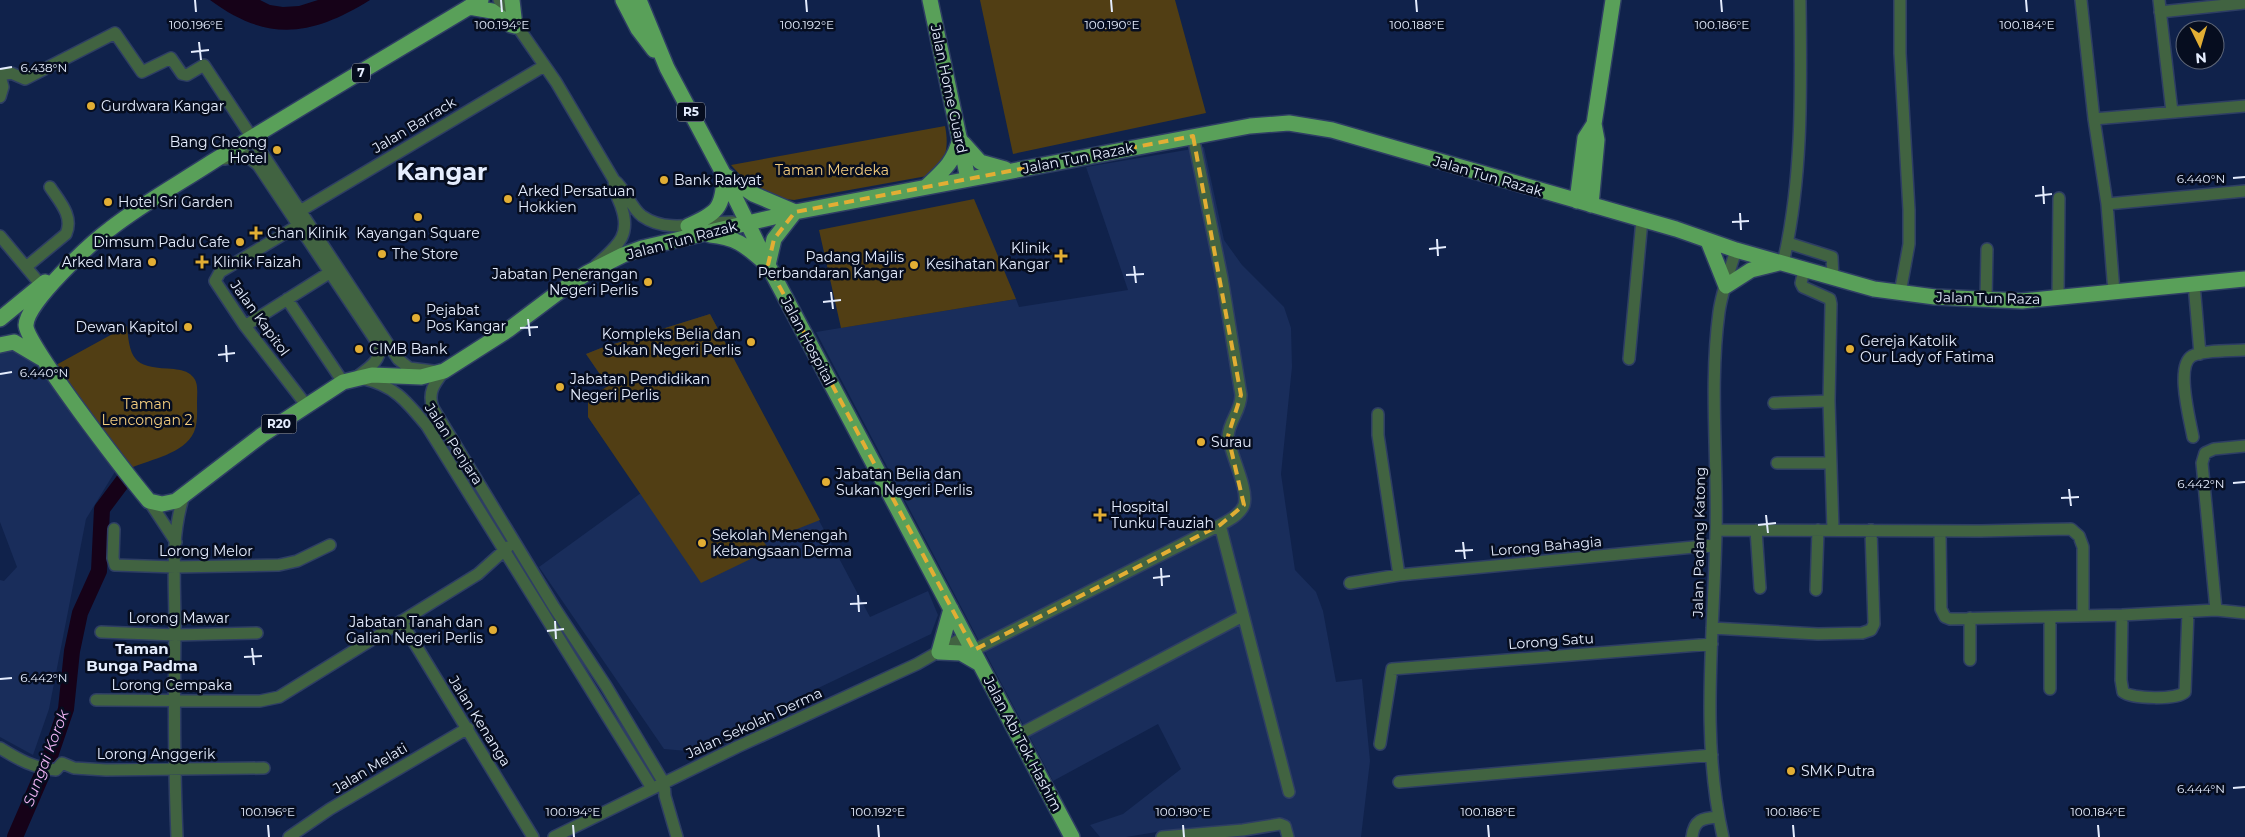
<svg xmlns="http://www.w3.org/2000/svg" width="2245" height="837" font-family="Montserrat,sans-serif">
<rect width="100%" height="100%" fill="#10224b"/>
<path fill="#192d5b" d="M1204 147 1224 240 1242 265 1284 307 1291 328 1292 367 1281 474 1295 570 1316 592 1323 611 1336 682 1362 679 1370 761 1361 837H1295L1289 820 1169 830 1126 837H1100L1090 825 1123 814 1181 769 1158 724 1053 781 816 332 1016 299 1019 307 1128 290 1086 167Z
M710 314 870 617 928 591 938 615 931 634 687 751 664 749 539 567 641 493 588 417V399L608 386 586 354 601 348Z
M7 349H16L29 356 116 470 86 519 49 709 33 755 0 737V580L4 581 17 567 0 522V354Z"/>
<path fill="#513e14" d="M980 0H1175L1206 113 1013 154Z
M945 126C949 145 947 167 927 176L794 200C768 199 747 184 731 165Z
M974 199 1016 299 841 328 819 230Z
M710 314 820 520 764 542 769 550 701 583 588 417V399L608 386 586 354 601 348Z
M127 326C130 364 137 367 174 369 180 370 188 371 192 376 199 382 197 393 197 402 197 411 198 423 194 432 184 454 151 459 131 468L56 365Z"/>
<path fill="#160218" d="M210 0H260L270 5 283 7 299 6 318 0H370C312 36 268 43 210 0Z"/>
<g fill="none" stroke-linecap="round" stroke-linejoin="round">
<path stroke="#160218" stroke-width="16" d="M15 837 50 756 66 709 72 651 80 613 99 571 102 509 123 481"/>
<g stroke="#2e3e64" stroke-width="14">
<path id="minor" d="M499 0 556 82 614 180C626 189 630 207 642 216 669 235 703 221 733 222
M1900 0V53L1909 210V244L1900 293
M2081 0 2094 119 2107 204 2114 292
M2159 0 2172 112
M2160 12 2245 3
M0 75 11 73 25 79 115 33 142 72 171 58 182 74 187 75 204 65 398 359 409 368 433 371
M0 76 3 87 0 97
M2094 119 2245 106
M224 159 246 155 258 165 380 347C380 362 368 368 357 377
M2107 204 2245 191
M300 211 544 66
M299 225 220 272 215 281 245 326 307 406
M0 236 41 285
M1788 243 1832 257 1833 278
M1783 263C1803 178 1801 88 1800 1
M596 265C617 246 632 236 621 206 617 197 614 189 614 180
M26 267 66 234C74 216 59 201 50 187
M1804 270 1801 283 1803 287 1830 299 1831 304 1829 401 1833 530
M2194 284 2200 354
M2058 298 2059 198
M287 299 343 382
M1986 300 1987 249
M245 326 329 273
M1629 359 1642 220
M444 371C435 383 427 392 433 408L554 607 606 686 664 783 665 796 677 837
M364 379C395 386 407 402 427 426L652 788
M1774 403 1829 401
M1378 414V435L1399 575
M2193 437C2190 420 2175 366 2192 356 2203 350 2231 351 2245 350
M1777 463H1830
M149 501 176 542
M1220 525 1289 792
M114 529 113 558 115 565 175 567 279 565 297 561 330 545
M1716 530 1981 531 2071 529 2079 536 2083 547V616
M1756 530 1760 588
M1940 531 1941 609 1945 617 1950 619 2122 615 2216 610 2245 613
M1350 583 1399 575 1715 545
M1816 590 1818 530
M2216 610 2202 463 2205 453 2214 449 2245 446
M2122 615 2121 680 2123 692C2132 699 2177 700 2185 692L2188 612
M2050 617V689
M1970 618V660
M401 621 533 837
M1712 628 1818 634 1862 633 1871 630 1874 624 1871 530
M101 632 175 635 257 633
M974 650 1220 525C1228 521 1240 515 1244 505 1249 489 1230 454 1228 436 1229 421 1241 411 1241 395L1222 278 1193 136
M96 700 260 701 279 697 478 574 508 547
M1018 735 1243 616
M1380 744 1392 669 1712 644
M0 748C19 760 34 768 56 770L62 763 74 768 106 770 264 768
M1399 782 1712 755
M177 837C174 767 174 697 175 627 175 584 170 537 184 495
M289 837 330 809 468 728
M554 837 737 747 917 664 966 636
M1162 837 1243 830 1280 824 1285 826 1288 837
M1692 837C1694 820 1702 818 1718 817
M1723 837C1700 737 1714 633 1716 532 1718 459 1709 385 1719 312 1722 291 1730 270 1736 250"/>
</g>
<g stroke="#2e3e64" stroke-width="18">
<path id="major" d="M481 0C391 54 301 107 212 162 178 184 142 204 110 229 91 243 27 302 26 325 25 344 130 478 149 501L162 504 176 501 262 435 343 382 372 375 421 377 444 371 508 330 556 294 587 273 623 255 642 248 795 212 1250 126 1289 123 1332 130 1676 229 1736 250 1874 289 1935 297 2022 301 2245 279
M623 0 638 29 654 50
M639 0 667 68 724 175 768 265 1072 837
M930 0 968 179
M469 7 492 11 511 25 515 26 512 0
M963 143 980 162 1005 169
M726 176 753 194 795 212
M927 186C944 170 954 162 960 139
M1577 201 1585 138 1594 124
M1591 205 1597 140 1594 124 1613 0
M688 226C717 213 723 209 724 176
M710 235C735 237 745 245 764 262
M1708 241 1726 286 1751 270 1779 263
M768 265 774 239 795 212
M0 319 45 282
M0 345 14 342 41 358
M951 609 939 652 961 653 980 664"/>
</g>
<use href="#minor" stroke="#416341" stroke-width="11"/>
<use href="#major" stroke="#59a059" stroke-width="15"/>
</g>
<path fill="none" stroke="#e2ae34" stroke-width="4" stroke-dasharray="10 6" stroke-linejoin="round" d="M1193 136 1241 395 1228 436 1244 505 1220 525 974 650 768 265 774 239 795 212Z"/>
<path fill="none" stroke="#e5edfe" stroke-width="2" d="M195 0 196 12M501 0 502 12M806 0 807 12M1111 0 1112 12M1416 0 1417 12M1721 0 1722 12M2026 0 2027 12M199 42 201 60M191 52 209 50M0 69 12 67M2233 178 2245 177M2043 186 2044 204M2035 196 2052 194M1740 213 1741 230M1732 222 1749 221M1437 239 1438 256M1429 249 1446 247M1134 266 1136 283M1126 275 1144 274M831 292 833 309M823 302 841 300M528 319 530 336M520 328 538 327M226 345 227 362M218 355 235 353M0 374 12 372M2233 483 2245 482M2069 489 2071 506M2061 498 2079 497M1766 515 1768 533M1758 525 1776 523M1463 542 1465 559M1455 551 1473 550M1161 568 1162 586M1153 578 1170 576M858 595 859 612M850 604 867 603M555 621 556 639M547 631 564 629M252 648 254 665M244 657 262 656M0 679 12 678M2233 788 2245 787M268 825 269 837M573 825 574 837M878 825 879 837M1183 825 1184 837M1488 825 1489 837M1793 825 1794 837M2098 825 2099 837"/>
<g fill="#e2ae34" stroke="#060d1f" stroke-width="2">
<circle cx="91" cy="106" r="5"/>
<circle cx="277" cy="150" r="5"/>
<circle cx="664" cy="180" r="5"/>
<circle cx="508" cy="199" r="5"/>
<circle cx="108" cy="202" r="5"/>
<circle cx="418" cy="217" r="5"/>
<path d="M253.5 225.5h5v5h5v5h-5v5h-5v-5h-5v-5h5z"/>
<circle cx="240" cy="242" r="5"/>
<circle cx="382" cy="254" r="5"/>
<path d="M1058.5 248.5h5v5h5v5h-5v5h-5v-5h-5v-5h5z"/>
<circle cx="152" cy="262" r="5"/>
<path d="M199.5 254.5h5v5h5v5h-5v5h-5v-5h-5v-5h5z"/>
<circle cx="914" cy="265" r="5"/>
<circle cx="648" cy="282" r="5"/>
<circle cx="416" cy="318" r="5"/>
<circle cx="188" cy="327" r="5"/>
<circle cx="751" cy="342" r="5"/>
<circle cx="359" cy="349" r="5"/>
<circle cx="1850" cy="349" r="5"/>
<circle cx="560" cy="387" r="5"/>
<circle cx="1201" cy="442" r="5"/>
<circle cx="826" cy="482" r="5"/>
<path d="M1097.5 507.5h5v5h5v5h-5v5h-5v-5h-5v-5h5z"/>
<circle cx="702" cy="543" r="5"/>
<circle cx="493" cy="630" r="5"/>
<circle cx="1791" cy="771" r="5"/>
</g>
<g text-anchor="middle" stroke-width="5" stroke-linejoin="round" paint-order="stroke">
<g fill="#060d1f" stroke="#a2aabb" stroke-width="1">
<rect x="352" y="63.5" width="18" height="19" rx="4"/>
<rect x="677" y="102.5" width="28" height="19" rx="4"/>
<rect x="261.5" y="414.5" width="35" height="19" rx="4"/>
</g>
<g font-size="12" font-weight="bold" fill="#e5edfe">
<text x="361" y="77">7</text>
<text x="691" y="116">R5</text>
<text x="279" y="428">R20</text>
</g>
<g font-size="14" fill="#e5edfe" stroke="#060d1f">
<text transform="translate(949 89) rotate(78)" y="5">Jalan Home Guard</text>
<text transform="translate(414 125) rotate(-31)" y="5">Jalan Barrack</text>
<text transform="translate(1078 158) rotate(-11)" y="5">Jalan Tun Razak</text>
<text transform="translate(1488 176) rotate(16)" y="5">Jalan Tun Razak</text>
<text transform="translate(682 240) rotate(-15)" y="5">Jalan Tun Razak</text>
<text transform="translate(1988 298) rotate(1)" y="5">Jalan Tun Raza</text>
<text transform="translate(260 318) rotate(54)" y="5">Jalan Kapitol</text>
<text transform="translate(808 341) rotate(62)" y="5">Jalan Hospital</text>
<text transform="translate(454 444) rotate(57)" y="5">Jalan Penjara</text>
<text transform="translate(1699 542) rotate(-89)" y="5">Jalan Padang Katong</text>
<text transform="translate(1546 546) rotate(-5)" y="5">Lorong Bahagia</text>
<text x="206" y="556">Lorong Melor</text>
<text x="179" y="623">Lorong Mawar</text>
<text transform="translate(1551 641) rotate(-4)" y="5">Lorong Satu</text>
<text x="172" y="690">Lorong Cempaka</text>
<text transform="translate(480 721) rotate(58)" y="5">Jalan Kenanga</text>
<text transform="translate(754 723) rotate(-25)" y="5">Jalan Sekolah Derma</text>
<text transform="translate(1023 744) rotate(62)" y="5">Jalan Abi Tok Hashim</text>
<text x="156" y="759">Lorong Anggerik</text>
<text transform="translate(370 768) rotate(-31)" y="5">Jalan Melati</text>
</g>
<g font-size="14" fill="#e5edfe" stroke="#060d1f" text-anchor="start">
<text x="101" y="111">Gurdwara Kangar</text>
<text x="267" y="147" text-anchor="end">Bang Cheong<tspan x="267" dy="16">Hotel</tspan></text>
<text x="674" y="185">Bank Rakyat</text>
<text x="518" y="196">Arked Persatuan<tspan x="518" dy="16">Hokkien</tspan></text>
<text x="118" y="207">Hotel Sri Garden</text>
<text x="267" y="238">Chan Klinik</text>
<text x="418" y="238" text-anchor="middle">Kayangan Square</text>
<text x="230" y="247" text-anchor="end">Dimsum Padu Cafe</text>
<text x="1050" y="253" text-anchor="end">Klinik<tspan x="1050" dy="16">Kesihatan Kangar</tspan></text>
<text x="392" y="259">The Store</text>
<text x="904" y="262" text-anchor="end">Padang Majlis<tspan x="904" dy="16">Perbandaran Kangar</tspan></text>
<text x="142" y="267" text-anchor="end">Arked Mara</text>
<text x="213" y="267">Klinik Faizah</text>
<text x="638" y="279" text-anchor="end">Jabatan Penerangan<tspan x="638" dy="16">Negeri Perlis</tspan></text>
<text x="426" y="315">Pejabat<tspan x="426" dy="16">Pos Kangar</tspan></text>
<text x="178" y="332" text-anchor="end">Dewan Kapitol</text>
<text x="741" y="339" text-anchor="end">Kompleks Belia dan<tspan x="741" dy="16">Sukan Negeri Perlis</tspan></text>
<text x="1860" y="346">Gereja Katolik<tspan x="1860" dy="16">Our Lady of Fatima</tspan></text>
<text x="369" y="354">CIMB Bank</text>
<text x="570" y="384">Jabatan Pendidikan<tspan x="570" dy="16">Negeri Perlis</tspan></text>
<text x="1211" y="447">Surau</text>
<text x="836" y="479">Jabatan Belia dan<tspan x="836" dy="16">Sukan Negeri Perlis</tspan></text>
<text x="1111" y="512">Hospital<tspan x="1111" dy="16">Tunku Fauziah</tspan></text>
<text x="712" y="540">Sekolah Menengah<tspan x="712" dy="16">Kebangsaan Derma</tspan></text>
<text x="483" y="627" text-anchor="end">Jabatan Tanah dan<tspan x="483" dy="16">Galian Negeri Perlis</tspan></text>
<text x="1801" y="776">SMK Putra</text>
</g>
<g font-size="14" fill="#f5ce7f" stroke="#060d1f">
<text x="832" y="175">Taman Merdeka</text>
<text x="147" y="409">Taman<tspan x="147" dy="16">Lencongan 2</tspan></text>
</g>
<g font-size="15" font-weight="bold" fill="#e5edfe" stroke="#060d1f">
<text x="142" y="654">Taman<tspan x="142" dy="17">Bunga Padma</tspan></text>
</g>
<g font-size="15" font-style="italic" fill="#efb4f3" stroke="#060d1f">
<text transform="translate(46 758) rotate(-69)" y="5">Sungai Korok</text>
</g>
<g font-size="24" font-weight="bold" fill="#e5edfe" stroke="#060d1f">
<text x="442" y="180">Kangar</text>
</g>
</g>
<g font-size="12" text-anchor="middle" fill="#e5edfe" stroke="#060d1f" stroke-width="5" stroke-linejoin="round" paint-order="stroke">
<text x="196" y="29">100.196°E</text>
<text x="502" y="29">100.194°E</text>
<text x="807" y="29">100.192°E</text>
<text x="1112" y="29">100.190°E</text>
<text x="1417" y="29">100.188°E</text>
<text x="1722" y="29">100.186°E</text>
<text x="2027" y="29">100.184°E</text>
<text x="44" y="72">6.438°N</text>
<text x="2201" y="183">6.440°N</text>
<text x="44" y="377">6.440°N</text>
<text x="2201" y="488">6.442°N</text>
<text x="44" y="682">6.442°N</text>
<text x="2201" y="793">6.444°N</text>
<text x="268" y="816">100.196°E</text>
<text x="573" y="816">100.194°E</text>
<text x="878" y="816">100.192°E</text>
<text x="1183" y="816">100.190°E</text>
<text x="1488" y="816">100.188°E</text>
<text x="1793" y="816">100.186°E</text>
<text x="2098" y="816">100.184°E</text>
</g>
<g transform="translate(2200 45) rotate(175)"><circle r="24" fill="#060d1f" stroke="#5f6778"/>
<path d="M0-4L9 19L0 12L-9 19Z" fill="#e2ae34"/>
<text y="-8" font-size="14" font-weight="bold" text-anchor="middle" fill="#e5edfe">N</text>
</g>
</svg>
